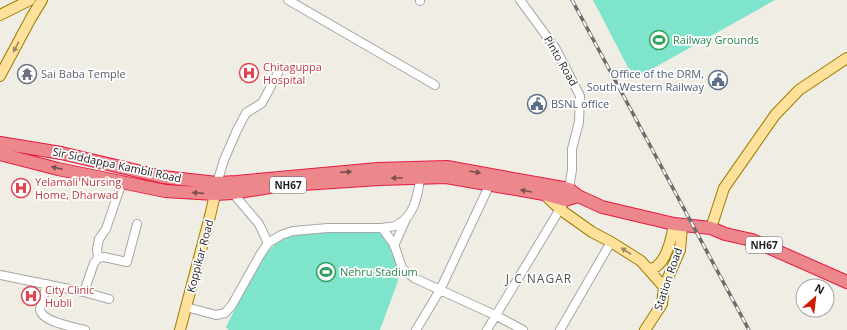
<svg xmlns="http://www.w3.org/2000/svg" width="847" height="330" font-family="'Open Sans',sans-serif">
<rect width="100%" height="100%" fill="#f0eee4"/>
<path fill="#7ee4cb" d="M593 0H775L634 79Z
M362 229 379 232 390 246 396 262 398 281 380 330H229L226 327C242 297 259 248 292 233Z"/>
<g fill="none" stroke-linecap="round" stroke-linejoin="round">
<g stroke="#a6a6a6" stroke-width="10">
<path id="minor" d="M288 0 435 85
M520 0 556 49 580 96 579 122 572 149V170L568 194
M420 1V0
M217 183 224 160 237 130 246 113 262 103 281 67
M231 191 259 224 268 243
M382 228C386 227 391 227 395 226 414 218 418 196 420 177
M394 246 406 219
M98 258 97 249 99 239 106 229 122 182
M0 275 84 292 109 299
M47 284 40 309C41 322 74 327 85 330
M84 292 94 263 98 258 104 257 127 262 137 224
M186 307 216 315 225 313 232 305 260 255 268 243 281 235 293 231 328 228H382L394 244 402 268 414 278 497 316 523 330
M416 330 440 290 490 184
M487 330 563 204
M560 330 611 242"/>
</g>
<g stroke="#9a7c00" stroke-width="12">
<path id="major" d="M0 15 30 0
M0 76 31 18 42 0
M545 195 561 210 592 232 611 242 641 261 664 287
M711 228 724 188 775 115 799 90 847 58
M648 269C651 268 654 269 657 266 667 258 672 236 674 224
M180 330 210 216 217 186
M645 330 662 304 664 287 680 250 682 226"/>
</g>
<g stroke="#e61a44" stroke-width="14">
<path id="highway" d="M0 143 61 153 163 177 217 183 236 182 378 169 447 167 569 189 578 196 602 207 674 224 711 228 725 234 752 240 847 282
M0 154 58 169 165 191 215 194 233 193 270 187
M288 185 379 179 446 177 544 194 565 200 578 196"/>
</g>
<use href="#minor" stroke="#fff" stroke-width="8"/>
<use href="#major" stroke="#ffe19b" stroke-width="10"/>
<use href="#highway" stroke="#ec888c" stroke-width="12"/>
<g stroke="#6d6d6d" stroke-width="3.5">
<path id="rail" d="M572 0 749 330"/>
</g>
<use href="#rail" stroke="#fff" stroke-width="2" stroke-dasharray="6" stroke-linecap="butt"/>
</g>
<defs><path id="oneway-solid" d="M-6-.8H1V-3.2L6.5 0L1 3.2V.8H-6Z"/></defs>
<g fill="#9a8a63">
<use href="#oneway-solid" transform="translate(16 47) rotate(118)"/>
<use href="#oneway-solid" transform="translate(626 251) rotate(-147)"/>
</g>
<g fill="#7b4e50">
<use href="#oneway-solid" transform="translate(57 168) rotate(-167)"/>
<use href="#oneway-solid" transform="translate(346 172) rotate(-5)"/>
<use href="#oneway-solid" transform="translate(475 172) rotate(10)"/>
<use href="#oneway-solid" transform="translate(397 178) rotate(178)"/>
<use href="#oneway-solid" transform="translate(526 191) rotate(-170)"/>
<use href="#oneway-solid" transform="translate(198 193) rotate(-176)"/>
</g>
<defs>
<g id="stadium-ring" transform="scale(1)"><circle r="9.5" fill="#fff" stroke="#2e9e5b" stroke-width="1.5"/><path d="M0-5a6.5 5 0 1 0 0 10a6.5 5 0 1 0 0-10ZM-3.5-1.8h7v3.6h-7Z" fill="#2e9e5b"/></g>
<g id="hospital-ring" transform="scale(1)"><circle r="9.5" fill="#fff" stroke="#e0444e" stroke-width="1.5"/><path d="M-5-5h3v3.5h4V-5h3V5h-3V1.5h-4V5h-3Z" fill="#e0444e"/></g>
<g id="temple-ring" transform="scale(1)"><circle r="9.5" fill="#fff" stroke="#6b7280" stroke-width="1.5"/><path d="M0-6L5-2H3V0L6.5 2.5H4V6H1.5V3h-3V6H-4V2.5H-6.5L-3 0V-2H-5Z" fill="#6b7280"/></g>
<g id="civic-ring" transform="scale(1)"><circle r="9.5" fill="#fff" stroke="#5c6f8a" stroke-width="1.5"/><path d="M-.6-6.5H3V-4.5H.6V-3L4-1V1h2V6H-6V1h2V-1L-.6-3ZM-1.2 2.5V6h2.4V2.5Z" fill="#5c6f8a"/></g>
</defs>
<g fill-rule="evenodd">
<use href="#stadium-ring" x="659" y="40"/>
<use href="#hospital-ring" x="249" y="73"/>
<use href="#temple-ring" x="27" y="74"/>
<use href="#civic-ring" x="718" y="80"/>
<use href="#civic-ring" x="537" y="104"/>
<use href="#hospital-ring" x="21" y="188"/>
<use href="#stadium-ring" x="326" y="272"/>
<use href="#hospital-ring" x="31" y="296"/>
</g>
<g text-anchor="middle" stroke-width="3.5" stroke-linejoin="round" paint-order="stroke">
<g fill="#fff" stroke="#626262" stroke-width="1">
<rect x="270" y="177" width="36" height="16" rx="3"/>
<rect x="746" y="237" width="36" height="16" rx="3"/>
</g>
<g font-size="10" font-weight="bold" fill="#1f1f1f">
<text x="288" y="189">NH67</text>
<text x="764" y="249">NH67</text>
</g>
<g font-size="11" fill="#27864d" stroke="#fff" text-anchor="start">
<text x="673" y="44">Railway Grounds</text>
<text x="340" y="276">Nehru Stadium</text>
</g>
<g font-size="11" fill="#1f1f1f" stroke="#fff">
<text transform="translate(561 61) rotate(60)" y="4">Pinto Road</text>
<text transform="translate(117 165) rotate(12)" y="4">Sir Siddappa Kambli Road</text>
<text transform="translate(200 256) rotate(-75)" y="4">Koppikar Road</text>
<text transform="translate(668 279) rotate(-71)" y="4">Station Road</text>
</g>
<g font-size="11" fill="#be3a42" stroke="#fff" text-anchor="start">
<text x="263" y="71">Chitaguppa<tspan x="263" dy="13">Hospital</tspan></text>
<text x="35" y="186">Yelamali Nursing<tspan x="35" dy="13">Home, Dharwad</tspan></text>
<text x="45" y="294">City Clinic<tspan x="45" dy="13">Hubli</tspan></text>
</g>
<g font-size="11" fill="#5b616d" stroke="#fff" text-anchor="start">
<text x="41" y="78">Sai Baba Temple</text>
</g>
<g font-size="11" fill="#4e5e75" stroke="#fff" text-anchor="end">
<text x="704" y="78">Office of the DRM,<tspan x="704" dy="13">South Western Railway</tspan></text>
<text x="551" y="108" text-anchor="start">BSNL office</text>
</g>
<g font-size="12" letter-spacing="1" fill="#525252" stroke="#fff">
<text x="539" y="283">J C NAGAR</text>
</g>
</g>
<g transform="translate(815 298) rotate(28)"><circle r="19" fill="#ffffff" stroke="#a5a5a5"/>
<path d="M0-3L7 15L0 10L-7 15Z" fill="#ce1c00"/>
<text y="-6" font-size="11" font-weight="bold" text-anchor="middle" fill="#1f1f1f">N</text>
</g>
</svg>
